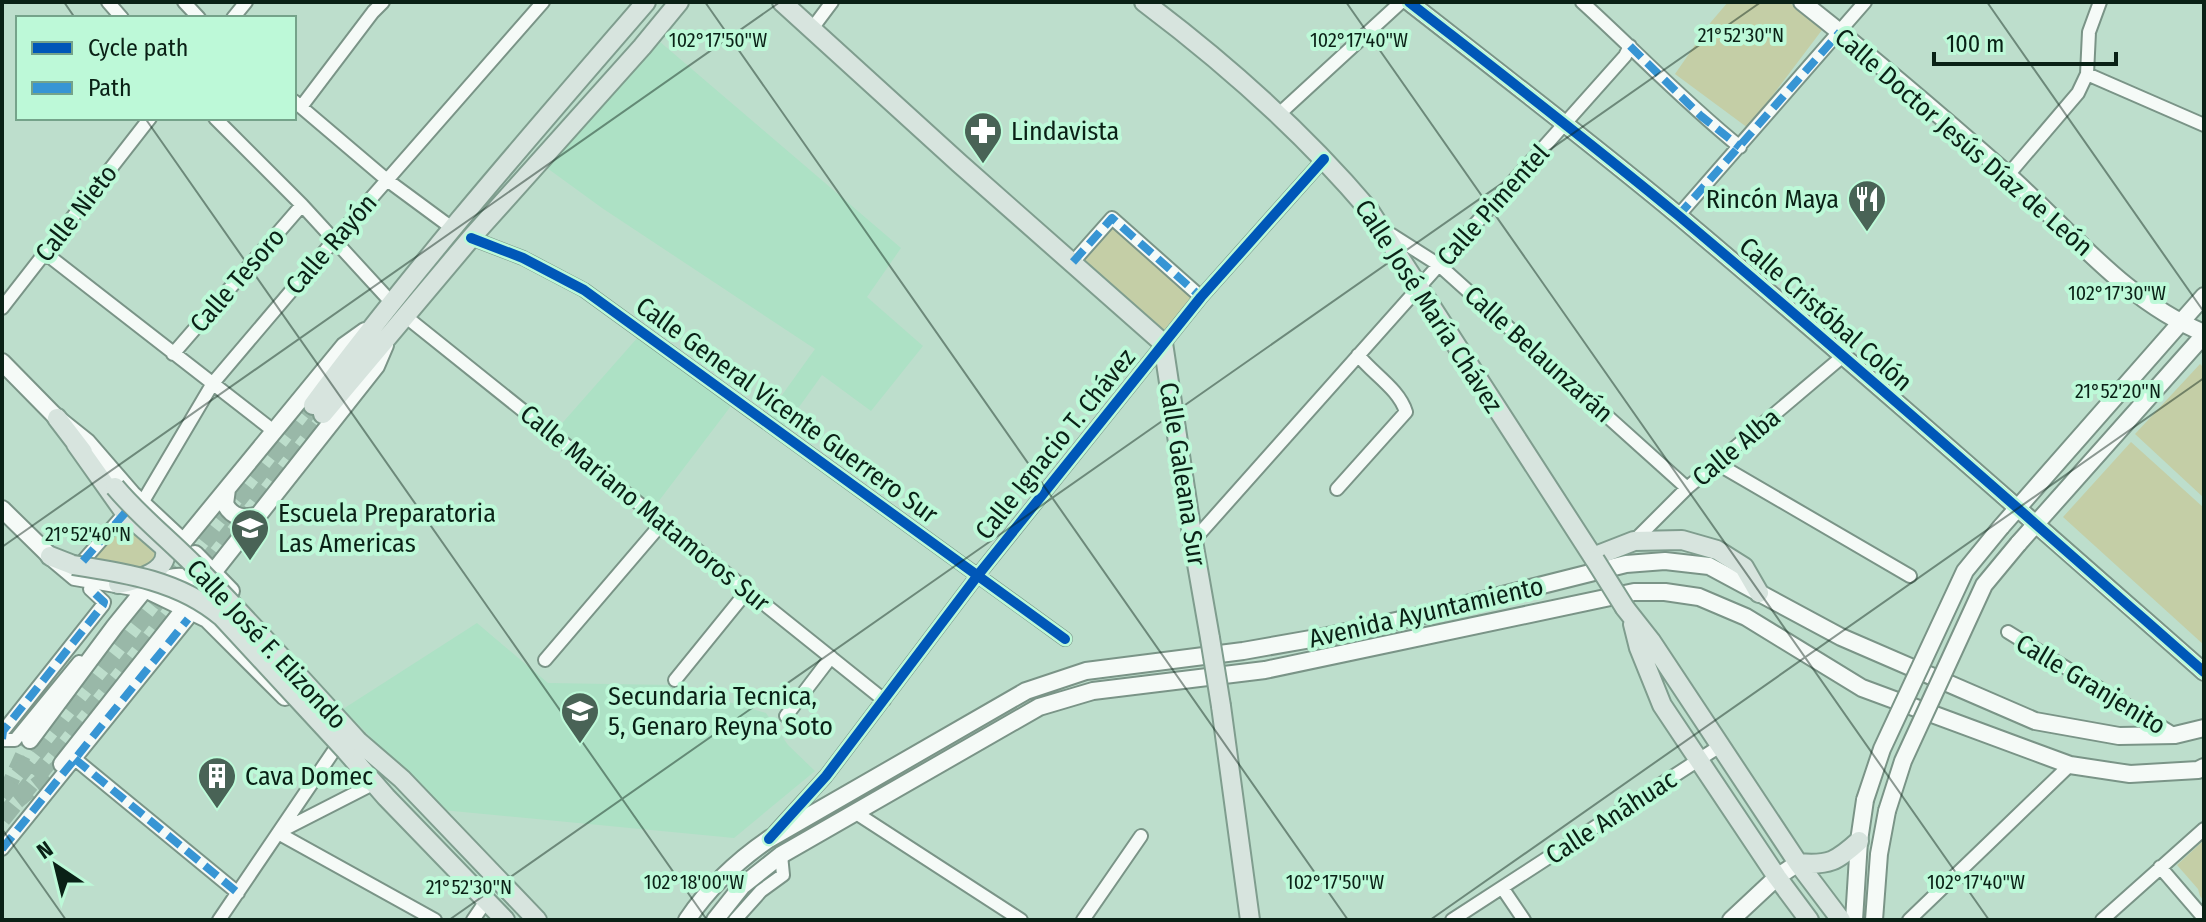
<svg xmlns="http://www.w3.org/2000/svg" width="2206" height="922" font-family="'Fira Sans Condensed',sans-serif">
<rect width="100%" height="100%" fill="#bddecc"/>
<path fill="#ade1c5" d="M659 41 901 248 867 297 923 346 871 411 822 375 784 428 767 416 815 349 602 208 547 168Z
M639 336 734 402 655 506 557 429Z
M477 623 548 683 672 685 766 713 788 745 815 771 734 838 442 810 343 709Z"/>
<path fill="#c4cea6" d="M1728 2H1789L1822 30 1748 128 1675 74 1711 22Z
M1110 224 1195 294 1164 330 1080 261Z
M2200 364 2204 368V498L2135 434Z
M2131 442 2204 508V645L2063 517Z
M120 513 160 549 147 572 77 562Z
M2204 840V901L2200 896 2198 889 2177 865Z"/>
<g fill="none" stroke-linecap="round" stroke-linejoin="round">
<path stroke="#99b8a8" stroke-width="16" stroke-dasharray="16 8" stroke-linecap="butt" d="M6 792 30 740
M17 801 62 764"/>
<path stroke="#99b8a8" stroke-width="18" stroke-dasharray="18 9" stroke-linecap="butt" d="M2 796 313 405
M2 819 120 673 323 414"/>
<g stroke="#7a9487" stroke-width="16">
<path id="street" d="M108 2 122 18
M184 2 199 18
M1582 2C1635 50 1684 102 1740 147
M233 18 246 2
M811 30 832 2
M2087 74 2204 125
M294 101 387 180 452 228
M301 107 373 12 383 2
M1278 115 1401 2
M215 118 302 205 391 302
M2008 175 2078 93 2087 74 2089 32 2100 2
M1678 216 1865 2
M1384 230 1439 265 1687 488
M471 238 523 258 584 290 1065 639
M45 253 275 432
M1073 262 1112 218 1201 297
M2 308 150 118
M405 316 884 700
M173 354 302 205
M1716 463 1910 576
M1337 489 1406 412C1399 389 1373 374 1358 355
M142 503 213 383 331 244 543 2
M1193 541 1625 56 1630 46
M1634 541 1687 488 1842 357
M83 561 125 513
M2008 632 2175 735
M545 660 663 522
M675 680 748 590
M786 716 831 657
M2 739 3 731 103 605 104 602 90 589
M2 740H15L79 662
M75 759 238 893
M856 813 1021 920
M281 831 371 785
M775 832 826 776 978 575 1201 297 1324 159
M278 833 435 920
M2 849 188 619
M2160 867 2204 918
M1503 889 1524 920
M219 920 335 749
M473 920 486 901
M735 920 761 891 783 875 781 855
M1083 920 1141 836
M1452 920 1720 746
M1909 920 2070 765
M2102 920 2204 829"/>
</g>
<g stroke="#7a9487" stroke-width="20">
<path id="secondary" d="M1409 2C1500 73 1591 143 1679 216 1856 365 2030 519 2204 672
M1802 2C1872 57 1940 115 2007 174 2070 230 2125 301 2204 333
M2 362 57 418 87 442 132 494 178 537
M227 489 225 504C233 519 245 519 259 515
M2 509 50 556 75 577 145 589 207 619 285 697
M2001 527 2204 296
M2018 544 2204 335
M175 552 344 346 365 331
M195 554 231 591
M150 586C179 572 187 573 211 594
M30 740 115 626 158 573
M62 764 376 366 385 345
M687 920C709 887 737 861 769 839L1026 691 1086 671 1243 651 1328 636 1423 615 1626 564 1665 561 1709 566 1841 637 2035 721 2119 736 2175 735 2204 728
M715 920 742 886 781 855 1039 707 1093 691 1265 670 1634 592H1665L1699 597 1746 617 1862 688 2070 765 2130 774 2198 770 2204 767
M1731 920 1777 877 1798 863
M1854 920 1859 841 1865 800
M1874 920 1879 854 1887 811"/>
</g>
<g stroke="#7f9d8e" stroke-width="22">
<path id="primary" d="M782 2 959 163 1163 343 1193 541 1210 638
M1144 2C1225 63 1303 132 1369 210L1595 560
M313 405C417 265 532 134 646 2
M323 414 471 238 642 47 679 2
M57 418 83 452
M76 444 125 513 164 547C173 571 135 581 118 584
M50 556 73 565
M1593 557 1634 541 1682 540 1717 550 1744 567 1759 593
M1625 608 1651 641 1798 863 1841 920
M1633 624 1639 648 1662 705 1777 877 1809 920
M1221 706 1250 920
M358 741 402 779 537 920
M346 751 386 797 505 920
M1798 863C1829 866 1837 861 1859 841"/>
</g>
<use href="#street" stroke="#f5faf7" stroke-width="12"/>
<use href="#secondary" stroke="#f5faf7" stroke-width="16"/>
<use href="#primary" stroke="#d7e4de" stroke-width="18"/>
<g stroke="#7a9487" stroke-width="20" stroke-linecap="butt">
<path id="secondary-bridge" d="M1865 800 1882 749 1965 571 2001 527
M1887 811 1903 761 1984 585 2018 544"/>
</g>
<g stroke="#7f9d8e" stroke-width="22" stroke-linecap="butt">
<path id="primary-bridge" d="M115 487C140 517 171 541 198 569 253 625 305 683 358 741
M1595 560 1625 608
M73 565C126 573 180 581 222 617L346 751
M1210 638 1221 706"/>
</g>
<use href="#secondary-bridge" stroke="#f5faf7" stroke-width="16"/>
<use href="#primary-bridge" stroke="#d7e4de" stroke-width="18"/>
<path stroke="#3795d4" stroke-width="8" stroke-dasharray="16 8" stroke-linecap="butt" d="M1630 46 1701 116 1740 147
M1678 216 1840 32
M1073 262 1112 218 1201 297
M83 561 125 513
M2 739 3 731 103 605 104 602 90 589
M75 759 238 893
M2 849 188 619"/>
<g stroke="#bdf9d8" stroke-width="15">
<path id="cycleway" d="M1409 2C1500 73 1591 143 1679 216 1856 365 2030 519 2204 672
M471 238 523 258 584 290 1065 639
M769 839 826 776 978 575 1201 297 1324 159"/>
</g>
<use href="#cycleway" stroke="#0057b8" stroke-width="10"/>
</g>
<path fill="none" stroke="#0a2116" stroke-width="2" stroke-opacity="0.45" d="M64 2 75 18M705 2 1348 920M1346 2 1989 920M1987 2 2204 312M145 118 707 920M2 547 780 2M2 829 66 920M449 920 1761 2M1430 920 2204 378"/>
<defs>
<g id="pharmacy-pin" transform="scale(2)"><path d="M0 17L-7.5 6A9.5 9.5 0 1 1 7.5 6Z" fill="#496356" stroke="#bdf9d8"/><path d="M-2-6h4v4h4v4h-4v4h-4v-4h-4v-4h4Z" fill="#fff"/></g>
<g id="restaurant-pin" transform="scale(2)"><path d="M0 17L-7.5 6A9.5 9.5 0 1 1 7.5 6Z" fill="#496356" stroke="#bdf9d8"/><path d="M-5-6h1v4h1v-4h1v4h1v-4h1v5L-1.5 .5V6h-2V.5L-5-1ZM5-6V6H3V1.5H1.5Q1.5-4 5-6Z" fill="#fff"/></g>
<g id="university-pin" transform="scale(2)"><path d="M0 17L-7.5 6A9.5 9.5 0 1 1 7.5 6Z" fill="#496356" stroke="#bdf9d8"/><path d="M0-5L7-2L0 1L-7-2ZM-4 1L0 2.5L4 1V4Q0 6-4 4Z" fill="#fff"/></g>
<g id="school-pin" transform="scale(2)"><path d="M0 17L-7.5 6A9.5 9.5 0 1 1 7.5 6Z" fill="#496356" stroke="#bdf9d8"/><path d="M0-5L7-2L0 1L-7-2ZM-4 1L0 2.5L4 1V4Q0 6-4 4Z" fill="#fff"/></g>
<g id="building-pin" transform="scale(2)"><path d="M0 17L-7.5 6A9.5 9.5 0 1 1 7.5 6Z" fill="#496356" stroke="#bdf9d8"/><path d="M-4-6H4V6H1V3H-1V6H-4ZM-2.5-4.3h1.7v1.8h-1.7ZM.8-4.3h1.7v1.8H.8ZM-2.5-1h1.7V.8h-1.7ZM.8-1h1.7V.8H.8Z" fill="#fff"/></g>
</defs>
<g fill-rule="evenodd">
<use href="#pharmacy-pin" x="983" y="131"/>
<use href="#restaurant-pin" x="1867" y="199"/>
<use href="#university-pin" x="250" y="528"/>
<use href="#school-pin" x="580" y="711"/>
<use href="#building-pin" x="217" y="776"/>
</g>
<g text-anchor="middle" stroke-width="8" stroke-linejoin="round" paint-order="stroke">
<g font-size="26" fill="#0a2116" stroke="#bdf9d8" text-anchor="start">
<text x="1011" y="140">Lindavista</text>
<text x="1839" y="208" text-anchor="end">Rincón Maya</text>
<text x="278" y="522">Escuela Preparatoria<tspan x="278" dy="30">Las Americas</tspan></text>
<text x="608" y="705">Secundaria Tecnica,<tspan x="608" dy="30">5, Genaro Reyna Soto</tspan></text>
<text x="245" y="785">Cava Domec</text>
</g>
<g font-size="26" fill="#0a2116" stroke="#bdf9d8">
<text transform="translate(1964 142) rotate(41)" y="9">Calle Doctor Jesús Díaz de León</text>
<text transform="translate(1493 205) rotate(-48)" y="9">Calle Pimentel</text>
<text transform="translate(76 213) rotate(-52)" y="9">Calle Nieto</text>
<text transform="translate(331 244) rotate(-49)" y="9">Calle Rayón</text>
<text transform="translate(237 280) rotate(-49)" y="9">Calle Tesoro</text>
<text transform="translate(1429 306) rotate(57)" y="9">Calle José María Chávez</text>
<text transform="translate(1826 314) rotate(41)" y="9">Calle Cristóbal Colón</text>
<text transform="translate(1539 354) rotate(42)" y="9">Calle Belaunzarán</text>
<text transform="translate(787 410) rotate(36)" y="9">Calle General Vicente Guerrero Sur</text>
<text transform="translate(1055 444) rotate(-51)" y="9">Calle Ignacio T. Chávez</text>
<text transform="translate(1736 447) rotate(-40)" y="9">Calle Alba</text>
<text transform="translate(1183 474) rotate(81)" y="9">Calle Galeana Sur</text>
<text transform="translate(645 508) rotate(39)" y="9">Calle Mariano Matamoros Sur</text>
<text transform="translate(1426 612) rotate(-13)" y="9">Avenida Ayuntamiento</text>
<text transform="translate(267 644) rotate(47)" y="9">Calle José F. Elizondo</text>
<text transform="translate(2091 684) rotate(31)" y="9">Calle Granjenito</text>
<text transform="translate(1611 817) rotate(-33)" y="9">Calle Anáhuac</text>
</g>
</g>
<g font-size="20" text-anchor="middle" fill="#0a2116" stroke="#bdf9d8" stroke-width="8" stroke-linejoin="round" paint-order="stroke">
<text x="1741" y="42">21°52'30"N</text>
<text x="718" y="47">102°17'50"W</text>
<text x="1359" y="47">102°17'40"W</text>
<text x="2117" y="300">102°17'30"W</text>
<text x="2118" y="398">21°52'20"N</text>
<text x="88" y="541">21°52'40"N</text>
<text x="694" y="889">102°18'00"W</text>
<text x="1335" y="889">102°17'50"W</text>
<text x="1976" y="889">102°17'40"W</text>
<text x="469" y="894">21°52'30"N</text>
</g>
<rect width="2206" height="922" fill="none" stroke="#0a2116" stroke-width="8"/>
<rect x="16" y="16" width="280" height="104" fill="#bdf9d8" stroke="#75a38a" stroke-width="2"/>
<rect x="32" y="42" width="40" height="12" fill="#0057b8" stroke="#75a38a" stroke-width="2"/>
<text x="88" y="56" font-size="24" fill="#0a2116">Cycle path</text>
<rect x="32" y="82" width="40" height="12" fill="#3795d4" stroke="#75a38a" stroke-width="2"/>
<text x="88" y="96" font-size="24" fill="#0a2116">Path</text>
<g transform="translate(56 866) rotate(325)" stroke="#bdf9d8" stroke-width="6" paint-order="stroke">
<path d="M0-6L14 30L0 20L-14 30Z" fill="#0a2116"/>
<text y="-12" font-size="22" font-weight="bold" text-anchor="middle" fill="#0a2116">N</text>
</g>
<path d="M1934 52v12h182v-12" fill="none" stroke="#0a2116" stroke-width="4"/>
<text x="1946" y="52" font-size="24" fill="#0a2116" stroke="#bdf9d8" stroke-width="6" paint-order="stroke">100 m</text>
</svg>
